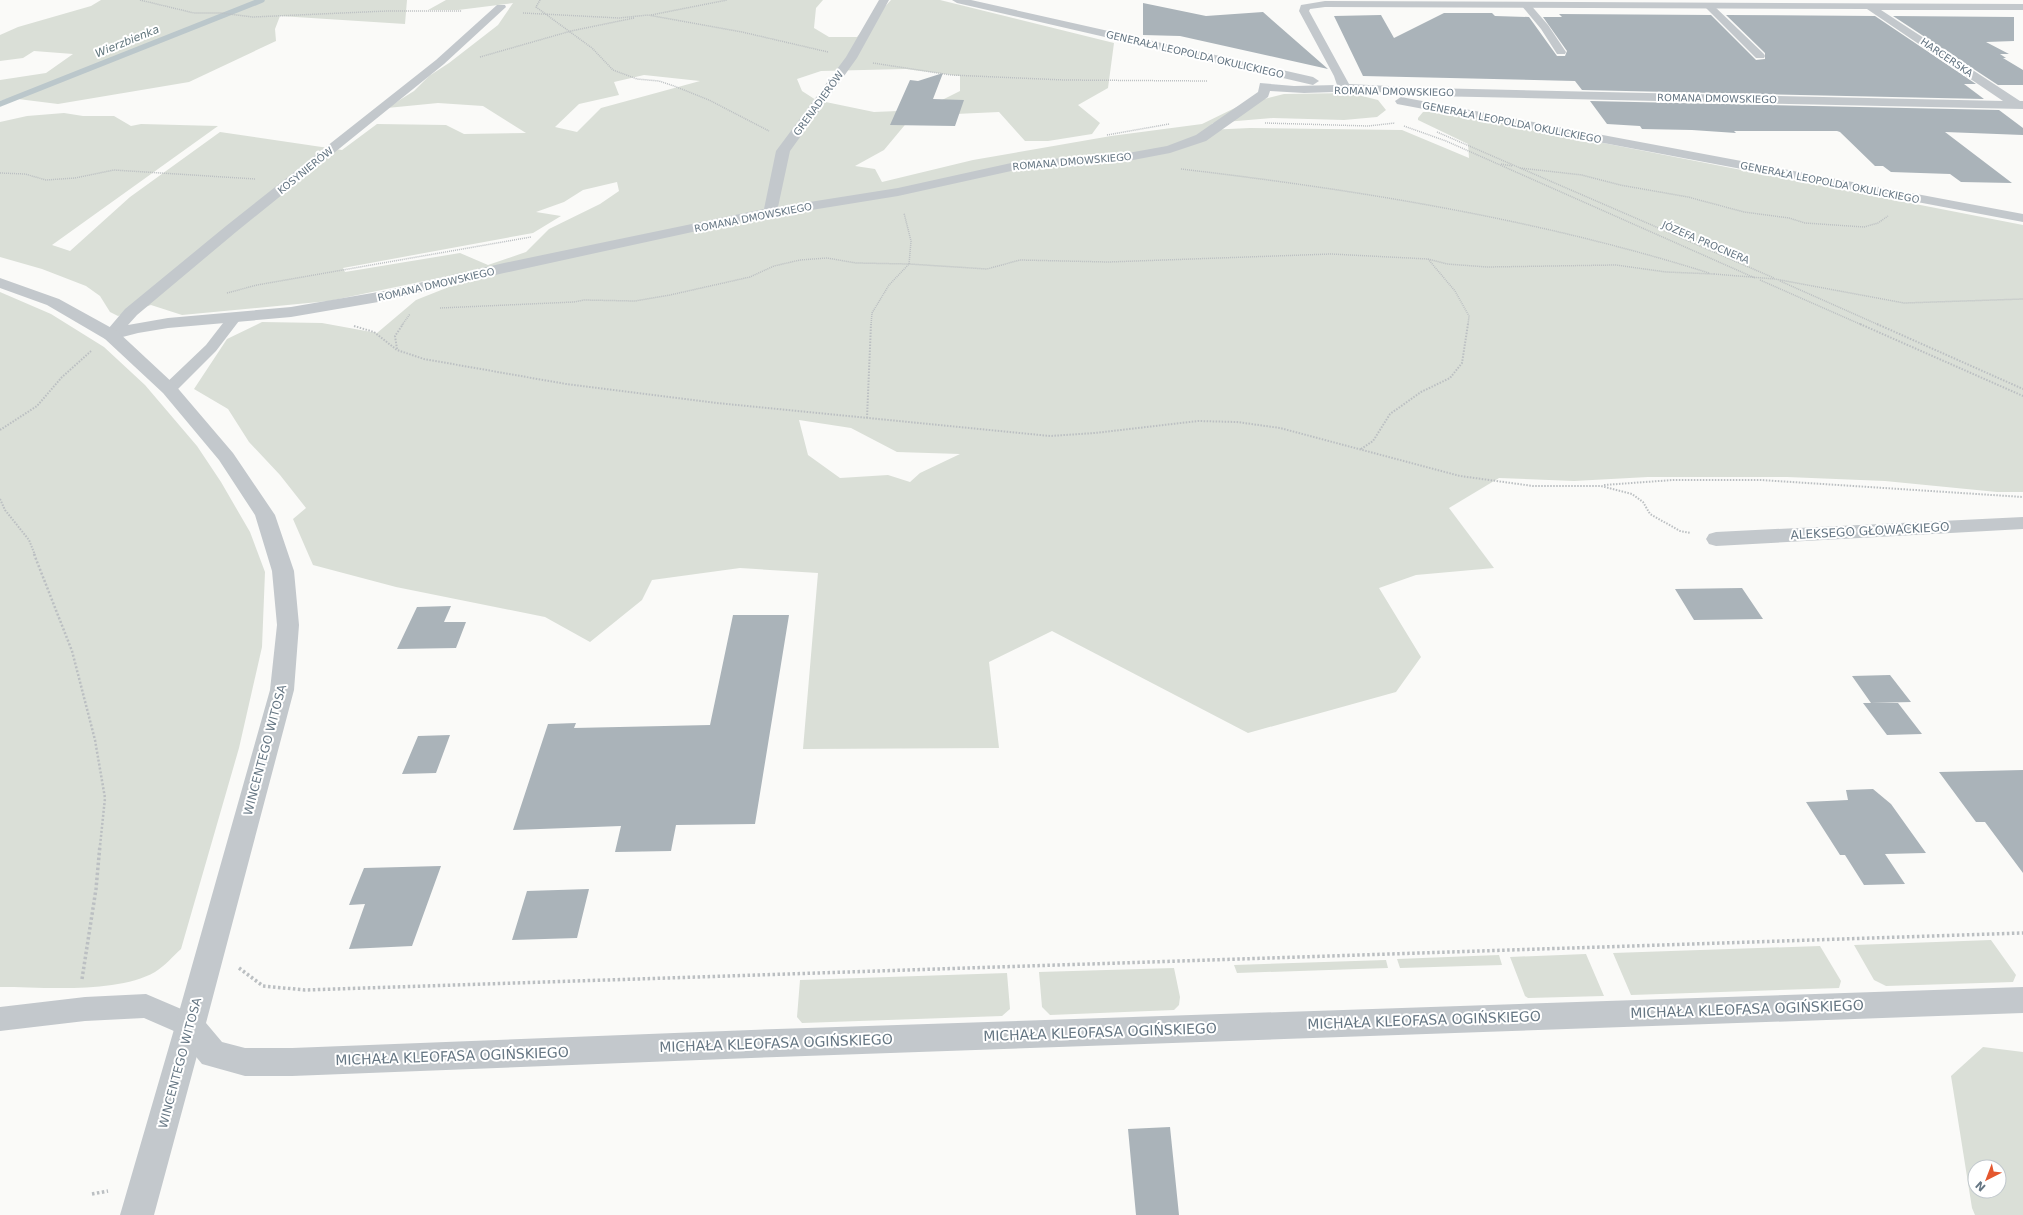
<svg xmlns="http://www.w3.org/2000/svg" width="2023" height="1215" font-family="'DejaVu Sans',sans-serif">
<rect width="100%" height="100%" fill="#fafaf8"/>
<path fill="#dadfd7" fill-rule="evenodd" d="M101 0H407L405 24 280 16 275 29 276 41 189 82 58 104 10 98 0 101V80L46 73 73 54 34 51 23 58 0 61V35L18 27 91 6Z
M446 0H823L816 8 814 28 829 37H857L891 0H940L1114 43 1108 88 1078 105 1100 123 1092 134 1048 141H1025L999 112 934 115 940 101 960 91V76L906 69 821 71 797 79 802 91 816 100 874 112 898 111 909 120 884 150 855 166 875 169 882 182 973 160 1111 136 1202 124 1241 105 1284 94 1350 93 1378 100 1386 110 1377 117 1344 120 1273 118 1213 123 1207 130 1250 128 1402 130 1469 158 1468 144 1418 120V118L1423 112H1444L2023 225V492H1997L1885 481 1787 477H1648L1574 481 1499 478 1449 508 1494 568 1416 575 1379 588 1421 657 1396 692 1248 733 1052 631 989 662 999 748 803 749 818 573 740 568 652 580 642 600 590 642 545 617 396 587 313 565 293 519 306 508 280 475 249 442 228 409 194 389 227 339 262 322 322 323 377 333 416 300 474 277 458 274 329 301 182 315 151 305 118 316 110 312 100 296 86 286 42 269 0 257V122L27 116 64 113 83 116H114L131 126 141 124 218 126 52 245 70 251 130 197 220 132 342 150 377 124 446 125 464 134 526 133 483 106 438 103 387 108 414 91 429 76 449 63 498 25 513 3 458 10H428ZM644 75 700 81 601 108 577 132 555 127 579 104 619 95 614 82ZM617 182 619 191 600 204 549 229 526 252 488 265 460 253 345 272 343 268 533 233 561 216 536 212 564 202 583 190ZM799 420 851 428 897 452 960 454 920 473 910 482 888 475 840 478 808 455Z
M0 292 51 314 104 347 145 385 197 446 221 482 250 532 265 572 262 647 239 748 181 949C173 956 165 966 155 972 116 994 45 987 0 987Z
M1991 940 2016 975 2013 982 1886 986 1874 980 1854 945Z
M1820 946 1841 981 1839 988 1631 995 1613 953Z
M1586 954 1604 996 1528 998 1525 996 1510 957Z
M1499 955 1502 965 1400 968 1397 959Z
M1386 960 1388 968 1237 973 1234 965Z
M1174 968 1180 997 1179 1005 1174 1010 1050 1015 1042 1007 1039 972Z
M1007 973 1010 1009 1002 1016 802 1023 797 1017 800 980Z
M1983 1047 2023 1052V1215H1975L1972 1208 1951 1076ZM1975 1167H1999V1191H1975Z"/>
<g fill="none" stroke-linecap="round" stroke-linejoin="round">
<path stroke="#bbc7cb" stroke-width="5.5" d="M0 104 262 0"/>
</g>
<path fill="#aab3b9" d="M1143 3 1206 16 1263 12 1328 69 1180 36 1143 35Z
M1444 13H1492L1495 16 1529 17 1557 56H1565L1567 51 1543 17H1562L1559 14 1711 15 1756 60 1765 59V53L1726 15 1875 16 1976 84H1964L1984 99 1582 90 1575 81 1363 76 1334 16 1381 15 1394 38Z
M1893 16 2014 17V41L1986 42 2009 54H2000L2006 58H2003L2023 70V85H1998Z
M943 73 933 99 964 100 955 126 890 125 910 80 918 81Z
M1590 101 1999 110 2023 128V135L1945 132 2012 183 1961 182 1950 174 1891 172 1883 166H1875L1840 132 1837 131H1734L1736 133 1692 130 1642 129 1640 126 1607 124Z
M1742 588 1763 619 1694 620 1675 589Z
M451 606 444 622H466L456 648 397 649 417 607Z
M733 615H789L755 824 676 825 671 851 615 852 621 826 513 830 548 724 576 723 574 728 710 725Z
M1890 675 1911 702 1871 703 1852 676Z
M1863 703H1898L1922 734 1887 735Z
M450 735 436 773 402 774 418 736Z
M2023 770V873L1985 822H1976L1939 772Z
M1873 789 1891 804 1926 853 1885 854 1905 884 1864 885 1845 855H1840L1806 802 1848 800 1846 790Z
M441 866 412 946 349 949 365 904 349 905 364 868Z
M589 889 577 938 512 940 527 891Z
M1170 1127 1179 1215H1136L1128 1129Z"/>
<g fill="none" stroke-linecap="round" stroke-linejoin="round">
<path stroke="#bbbfc2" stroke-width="1.5" stroke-dasharray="1 1" stroke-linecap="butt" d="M140 0 194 13H221L253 17 387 11H462
M540 0 536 7 592 48 613 70 637 79 659 81 674 86 709 100 769 131
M523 13 619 18 648 15 742 32 828 52
M651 15 727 0
M480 57 571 31 634 18
M873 63 951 75 1064 80 1207 81
M1265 123 1368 126 1395 123
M1404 126 1446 141 1755 278
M1437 132 1774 278
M1107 135 1169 124
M1501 164 1512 166
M1520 168 1582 175 1620 185 1688 197 1744 212 1789 218 1805 223 1864 227 1878 223 1888 216
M1181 169C1359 190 1538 219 1709 273
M0 173 25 174 46 180 75 178 114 170 255 179
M1428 259 1455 291 1469 316 1468 325
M1714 274 1775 279 1904 303 2023 299
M1760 280 1862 325
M1780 281 1879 325
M227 293 257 285 531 237
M440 308 574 302 584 300 635 301 670 295 750 277 774 266 800 260 827 258 856 263 909 264 987 269 1020 260 1108 262 1331 254 1428 259 1447 264 1487 267 1616 265 1666 272 1714 274
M402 325 410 314
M871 325 872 313 889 285 909 264 911 241 904 213"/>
<path stroke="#bbbfc2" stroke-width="2" stroke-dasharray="1.5 1.5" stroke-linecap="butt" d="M1860 324 2023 396
M1877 324 2023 389
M354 326 374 332 397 350 424 359 566 384 717 403 1050 436 1095 433 1198 421 1237 422 1280 428 1460 476 1533 486H1601L1632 494 1643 502 1650 514 1680 531 1691 533
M397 349 395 336 403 324
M867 418 871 324
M0 430 37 406 62 377 91 351
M1361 449 1373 441 1390 414 1421 392 1450 378 1462 363 1468 324
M1604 485 1673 480H1761L2023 497
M0 499 5 510 29 540 35 555"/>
<path stroke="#bbbfc2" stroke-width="2.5" stroke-dasharray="2 2" stroke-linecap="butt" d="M34 554 72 651 95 740 105 798 100 846"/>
<path stroke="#bbbfc2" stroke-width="3.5" stroke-dasharray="2.5 2.5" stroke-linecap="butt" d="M239 968 263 986 305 990 2023 933
M82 979 96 889 100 845
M92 1194 108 1191"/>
<path fill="#c3c8cc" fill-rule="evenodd" d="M1526 2 1529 3 1548 25 1566 52 1565 54H1557L1541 29 1521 5Z
M1709 3 1712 4 1764 54 1765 56 1764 58H1756L1706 8V4Z
M235 313 240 314 242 317 216 351 175 392 169 394 163 392 161 389 163 386 206 345 230 314Z
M146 994 200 1017 204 1026 200 1035 190 1038 144 1018 85 1021 0 1031V1007L85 997Z"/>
<path fill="#c3c8cc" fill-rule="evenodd" d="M879 0H889L857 58 790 151 778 207 898 188 1025 160 1089 157 1128 153 1167 146 1196 135 1258 92 1260 83 1294 86 1337 85 1334 76 1299 11 1301 5 1325 1 2023 4V10H1881L2020 101H2023V109L1429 96 1364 91 1304 93 1270 91 1268 97 1206 141 1170 153 1128 161 1025 168 898 196 743 221 504 273 384 301 291 317 168 328 138 333 111 340 105 339 103 335 125 309 226 226 436 60 497 5H505L506 7 444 64 236 232 137 315 128 325 168 318 291 307 384 291 504 263 764 209 776 151 846 57ZM1325 7 1867 9 2003 101 1429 88 1349 84 1309 11 1310 9Z
M952 0H971L1313 77 1319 81 1313 85 957 3Z
M1401 97 2023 214V222L1397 104 1395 101Z
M2023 517V529L1716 546 1709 544 1706 539 1709 534 1716 532Z
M190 1012 201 1016 205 1026 154 1215H120L175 1026 179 1016Z"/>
<path fill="#c3c8cc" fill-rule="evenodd" d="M0 278 59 299 117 331 175 385 233 453 275 515 294 571 299 625 294 690 206 1023 222 1042 245 1048H292L777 1029 2023 987V1013L777 1057 292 1076H245L202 1064 179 1036 175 1026 270 690 277 625 272 571 255 515 219 460 163 393 105 339 47 305 0 288Z"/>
</g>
<g text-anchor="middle" stroke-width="4" stroke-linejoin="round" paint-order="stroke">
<g font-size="10" fill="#657683" stroke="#fff">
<text transform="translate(1195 54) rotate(13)" y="4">GENERAŁA LEOPOLDA OKULICKIEGO</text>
<text transform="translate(1947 57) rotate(34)" y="4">HARCERSKA</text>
<text transform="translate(1394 91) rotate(1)" y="4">ROMANA DMOWSKIEGO</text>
<text transform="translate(1717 98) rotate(1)" y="4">ROMANA DMOWSKIEGO</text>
<text transform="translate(818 103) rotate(-54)" y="4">GRENADIERÓW</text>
<text transform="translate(1512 122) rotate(11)" y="4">GENERAŁA LEOPOLDA OKULICKIEGO</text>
<text transform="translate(1072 161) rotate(-5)" y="4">ROMANA DMOWSKIEGO</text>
<text transform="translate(305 170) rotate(-39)" y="4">KOSYNIERÓW</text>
<text transform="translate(1830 182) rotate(11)" y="4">GENERAŁA LEOPOLDA OKULICKIEGO</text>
<text transform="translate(753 217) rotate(-11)" y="4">ROMANA DMOWSKIEGO</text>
<text transform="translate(1706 242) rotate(23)" y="4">JÓZEFA PROCNERA</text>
<text transform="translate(436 284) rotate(-13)" y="4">ROMANA DMOWSKIEGO</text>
</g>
<g font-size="11" font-style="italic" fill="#60757c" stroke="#fff">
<text transform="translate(127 41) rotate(-22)" y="4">Wierzbienka</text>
</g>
<g font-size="12" fill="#657683" stroke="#fff">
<text transform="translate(1870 531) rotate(-3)" y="4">ALEKSEGO GŁOWACKIEGO</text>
<text transform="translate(265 750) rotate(-75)" y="4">WINCENTEGO WITOSA</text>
<text transform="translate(180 1063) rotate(-75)" y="4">WINCENTEGO WITOSA</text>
</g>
<g font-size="14" fill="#657683" stroke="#fff">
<text transform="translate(1747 1009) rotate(-2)" y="5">MICHAŁA KLEOFASA OGIŃSKIEGO</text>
<text transform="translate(1424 1020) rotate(-2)" y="5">MICHAŁA KLEOFASA OGIŃSKIEGO</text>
<text transform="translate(1100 1032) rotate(-2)" y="5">MICHAŁA KLEOFASA OGIŃSKIEGO</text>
<text transform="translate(776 1043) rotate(-2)" y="5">MICHAŁA KLEOFASA OGIŃSKIEGO</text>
<text transform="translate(452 1056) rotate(-2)" y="5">MICHAŁA KLEOFASA OGIŃSKIEGO</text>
</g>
</g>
<g transform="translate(1987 1179) rotate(222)"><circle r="19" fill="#ffffff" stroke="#c1c8cd"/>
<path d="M0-3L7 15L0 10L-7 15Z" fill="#e4572e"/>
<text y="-6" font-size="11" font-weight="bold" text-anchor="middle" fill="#657683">N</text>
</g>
</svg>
